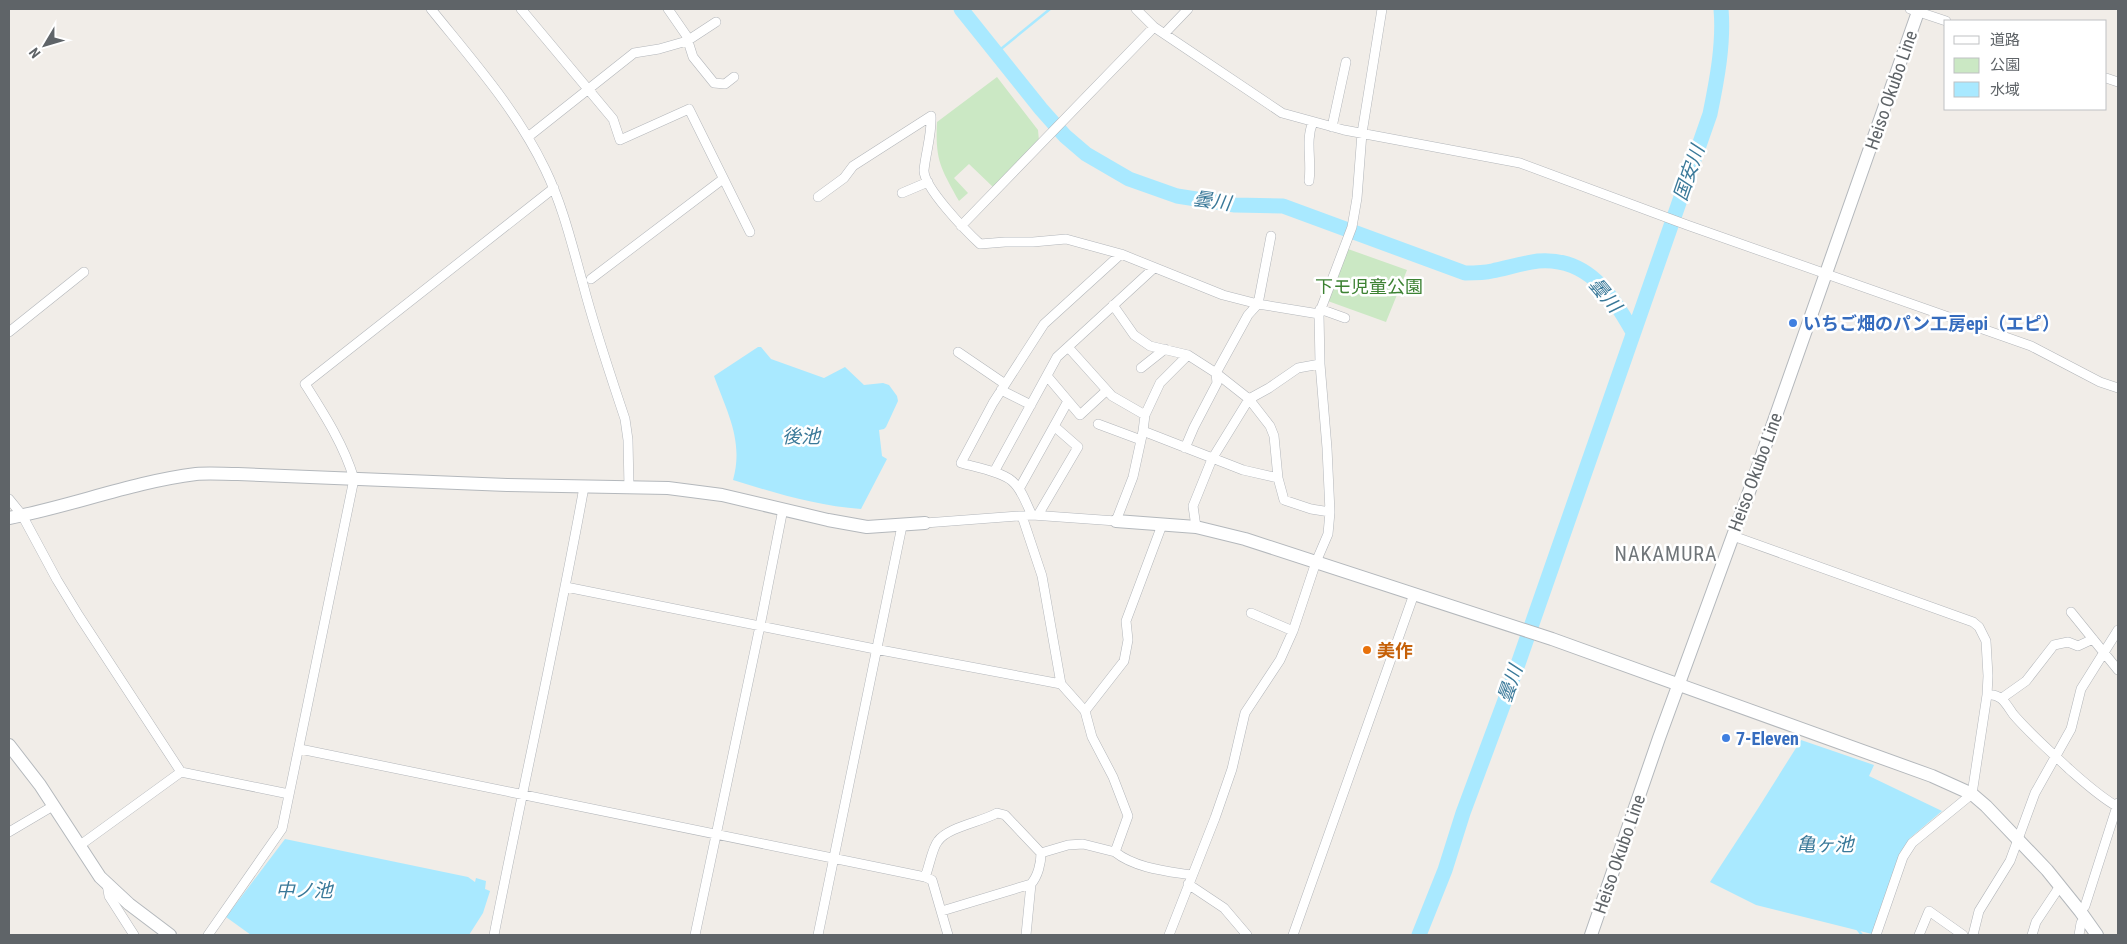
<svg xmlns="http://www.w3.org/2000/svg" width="2127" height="944" font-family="'Roboto Condensed','Noto Sans JP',sans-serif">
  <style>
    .green { fill: #cbe8c4 }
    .water { fill: #a9e9ff }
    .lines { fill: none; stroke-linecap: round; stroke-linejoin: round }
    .stream { stroke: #a9e9ff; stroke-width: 2.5 }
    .river { stroke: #a9e9ff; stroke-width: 15 }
    .street-casing { stroke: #b3b6ba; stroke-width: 10 }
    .secondary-casing { stroke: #b4b8bc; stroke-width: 14 }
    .street { stroke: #fff; stroke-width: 9 }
    .secondary { stroke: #fff; stroke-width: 12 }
    .shop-dot { fill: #3f7fe0; stroke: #fff; stroke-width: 2 }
    .food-dot { fill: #e8710a; stroke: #fff; stroke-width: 2 }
    .labels { text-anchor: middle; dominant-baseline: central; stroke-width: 5; stroke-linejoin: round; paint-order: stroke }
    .street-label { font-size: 18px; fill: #5f6468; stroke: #fff }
    .park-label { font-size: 18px; fill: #3d8233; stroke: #fff }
    .shop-label { font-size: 18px; font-weight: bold; fill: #366cbe; stroke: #fff; text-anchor: start }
    .food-label { font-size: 18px; font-weight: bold; fill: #c56008; stroke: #fff; text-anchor: start }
    .water-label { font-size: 19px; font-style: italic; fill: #3a7999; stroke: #fff }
    .quarter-label { font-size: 20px; letter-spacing: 1px; fill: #70767a; stroke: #fff }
  </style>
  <rect width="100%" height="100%" fill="#f1ede8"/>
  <path class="green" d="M997 77 1038 130 1039 141 993 187 969 164 954 178 968 193 959 201C941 168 935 161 937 122Z
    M1348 249 1407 270 1386 322 1325 300Z"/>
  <path class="water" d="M758 347H761L771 359 824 378 845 367 864 385 883 383 889 385 897 396 898 401 886 427 884 429 879 430 882 456 887 459 861 509C817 506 775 493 733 480 744 441 727 412 714 376Z
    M1801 740 1874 765 1869 776 1942 811 1910 838 1899 857 1872 934 1756 905 1710 882 1757 810Z
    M285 839 468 877 475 882 476 878 486 881 485 889 490 891 483 913 469 935H251L226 917Z"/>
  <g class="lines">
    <path class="stream" d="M996 53 1050 9
      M1858 930 1862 935"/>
    <path class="river" d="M961 9 1041 109 1065 136 1086 154 1129 179 1177 196 1235 205 1283 206 1465 273C1474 273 1484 273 1492 271 1507 268 1523 263 1538 261 1588 257 1611 294 1633 332
      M1419 935 1445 870 1463 813 1511 684 1710 114C1717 80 1724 43 1721 9"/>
    <g class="street-casing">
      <path id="street" d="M431 9C472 60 516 109 545 169 563 206 572 245 583 284 595 330 610 374 625 419L628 440 629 488
        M521 9 613 119 620 140 689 109 750 232
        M668 9 686 35 693 57 714 83 725 84 734 77
        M1136 9 1154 27 1282 113 1344 130 1520 163 1687 225 2031 346 2100 382 2118 388
        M1910 9 1946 21
        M1165 33 1188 9
        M2106 78 2118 82
        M1332 127 1346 62
        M528 137 634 53 659 49 687 41 716 22
        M1309 181C1312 161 1305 140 1313 122
        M902 193 928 182
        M818 197 844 178 853 166 931 116C932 134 926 151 924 170 923 187 967 232 980 244L1005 242H1033L1066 239 1121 254 1223 295 1258 304 1319 314
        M961 226 1154 27
        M591 279 723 179
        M1113 305 1134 335 1150 346 1188 355 1216 373 1249 399 1270 426 1274 436 1278 478 1284 500 1311 509 1330 512
        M1320 309 1345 318
        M9 332 84 272
        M1068 347 1112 396 1145 415
        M958 352 1005 384
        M1141 368 1165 349
        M1047 376 1080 415 1106 391
        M1001 390 1031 405
        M1098 424 1141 440
        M1143 431 1145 415 1160 383 1188 355
        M1185 448 1194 427 1217 383 1216 373 1248 315 1258 304 1271 236
        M994 472 1057 357 1154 268
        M1019 489 1068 401
        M9 499 22 515 57 580 79 616 181 772 289 794
        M1032 515C1026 504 1022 489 1012 481 1002 472 975 467 961 463L993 403 1044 324 1121 254
        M1038 515 1078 447 1054 426
        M1022 516 1042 576 1061 684 1085 711 1092 737 1113 777 1128 816 1115 852C1135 868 1166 871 1191 875
        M925 523 1032 515 1116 521 1133 477 1143 431 1243 470 1278 478
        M1196 527 1193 506 1212 459 1249 399 1269 388 1298 368 1320 364
        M1733 536 1973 622 1979 627 1986 641 1988 676 1987 695 1972 794 1912 843 1903 857 1876 935
        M566 587 875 649 1061 684
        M2071 612 2118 670
        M1251 613 1293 631
        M1987 695C2001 693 2006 704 2013 714 2030 734 2050 751 2069 769 2085 783 2100 797 2118 807
        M2002 698 2026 681 2054 645 2068 642 2078 646 2093 639
        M1085 711 1124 661 1128 640 1126 621 1162 525
        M300 749 925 877 932 880 948 935
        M9 832 53 806
        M79 846 181 772
        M1041 853 1068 845 1083 844 1115 852
        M925 877C929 868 932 848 938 841 948 827 981 822 997 813L1005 815 1041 853C1041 863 1038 876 1031 884L1026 935
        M107 884 109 896 134 935
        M1188 884 1224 908 1247 935
        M942 911 1031 884
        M2080 911 2085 906 2118 803
        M208 935 282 829 354 479C344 445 324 414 305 384L554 188
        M494 935C523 786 557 637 584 487
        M695 935 760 626 783 509
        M818 935 902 526
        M1169 935 1215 818 1232 769 1245 713 1280 660 1293 631 1316 562 1328 534 1330 512 1327 448 1320 364 1319 314 1352 227 1357 198 1362 133 1382 9
        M1293 935 1414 594
        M1919 935 1929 911 1963 935
        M1973 935 1979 911 2010 861 2035 793 2071 729 2081 689 2118 630
        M2032 935 2036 922 2060 886
        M2079 935 2081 923 2085 918"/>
    </g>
    <g class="secondary-casing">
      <path id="secondary" d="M9 518C72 506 132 482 196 474 209 473 224 474 238 474L507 485 668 488 722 495 828 520 867 527 925 523
        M1116 521 1196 527 1245 539 1552 639 1932 776 1972 794 1986 806 2047 870 2080 911 2097 935
        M9 745 40 785 100 877 129 904 170 935
        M1591 935 1659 738 1749 492 1919 9"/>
    </g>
    <use href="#street" class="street"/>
    <use href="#secondary" class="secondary"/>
  </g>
  <g class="shop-dot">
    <circle cx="1793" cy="323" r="5"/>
    <circle cx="1726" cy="738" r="5"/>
  </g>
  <circle class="food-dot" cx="1367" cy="650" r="5"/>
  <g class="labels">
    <g class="street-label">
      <text transform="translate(1891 90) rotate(-71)">Heiso Okubo Line</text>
      <text transform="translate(1755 472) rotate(-70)">Heiso Okubo Line</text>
      <text transform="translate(1619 854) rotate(-71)">Heiso Okubo Line</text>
    </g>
    <g class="park-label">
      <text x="1369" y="286">下モ児童公園</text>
    </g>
    <g class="shop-label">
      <text x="1803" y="323">いちご畑のパン工房epi（エピ）</text>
      <text x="1736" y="738">7-Eleven</text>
    </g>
    <g class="food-label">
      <text x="1377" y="650">美作</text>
    </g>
    <g class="water-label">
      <text transform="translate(1689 173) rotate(-71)">国安川</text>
      <text transform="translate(1212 201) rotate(8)">曇川</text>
      <text transform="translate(1605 295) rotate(50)">曇川</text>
      <text x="801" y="436">後池</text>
      <text transform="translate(1510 684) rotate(-71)">曇川</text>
      <text x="1825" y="844">亀ヶ池</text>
      <text x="304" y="890">中ノ池</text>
    </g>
    <g class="quarter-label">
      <text x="1666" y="554">NAKAMURA</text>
    </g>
  </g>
  <rect width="2127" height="944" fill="none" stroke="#5f6468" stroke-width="20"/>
  <rect x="1944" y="20" width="162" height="90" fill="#ffffff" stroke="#bfc1c3"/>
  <rect x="1954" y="36" width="25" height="8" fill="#ffffff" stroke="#bfc1c3"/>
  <text x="1990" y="45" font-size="15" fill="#5f6468">道路</text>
  <rect x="1954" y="58" width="25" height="15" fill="#cbe8c4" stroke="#bfc1c3"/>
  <text x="1990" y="70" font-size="15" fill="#5f6468">公園</text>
  <rect x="1954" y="82" width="25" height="15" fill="#a9e9ff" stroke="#bfc1c3"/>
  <text x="1990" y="95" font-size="15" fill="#5f6468">水域</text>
  <g transform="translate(45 45) rotate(232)" stroke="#ffffff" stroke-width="4" paint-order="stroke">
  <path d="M0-4L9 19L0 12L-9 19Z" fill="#5f6468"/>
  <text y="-8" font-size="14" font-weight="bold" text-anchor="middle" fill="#5f6468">N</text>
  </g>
</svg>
